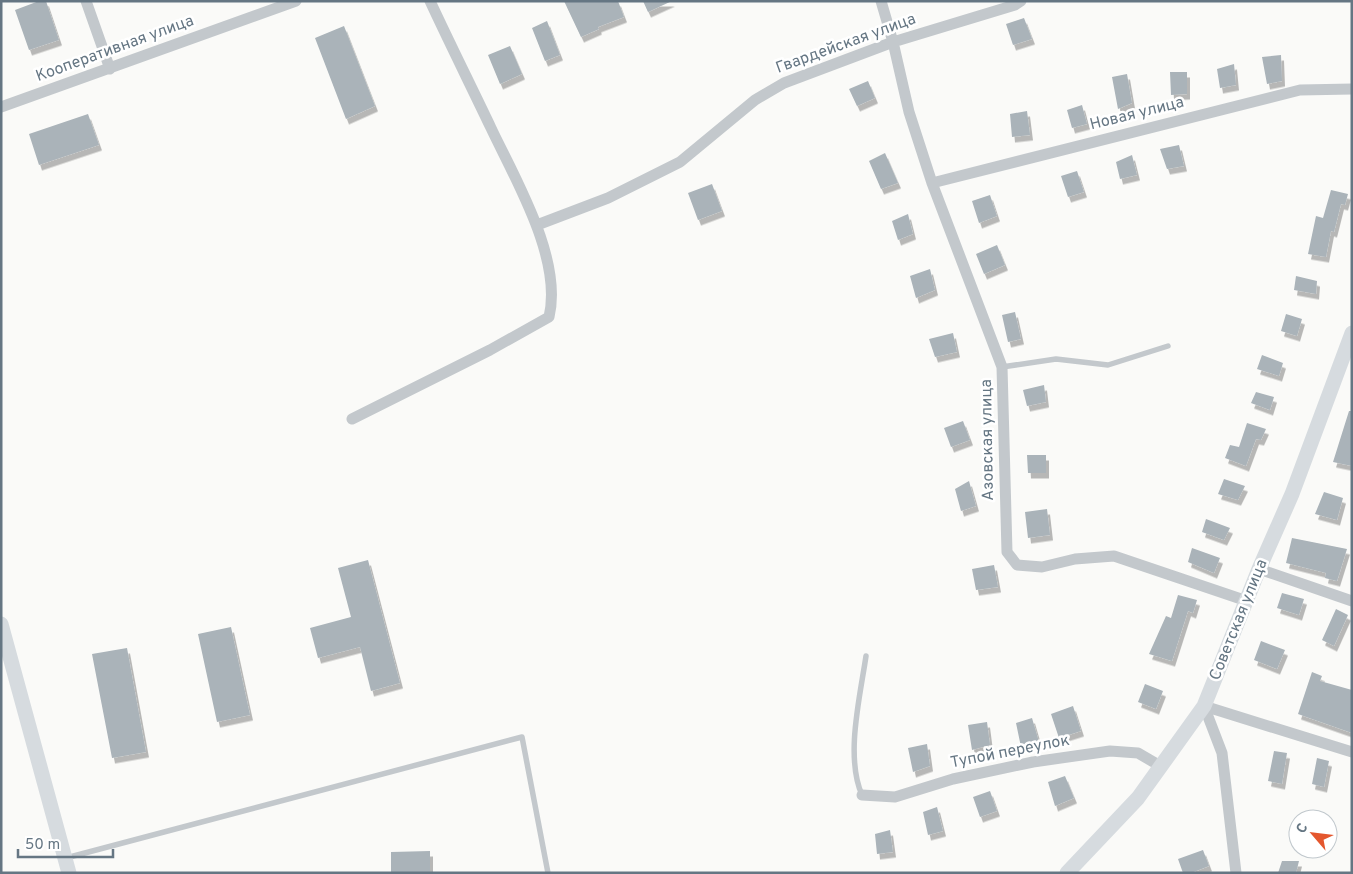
<svg xmlns="http://www.w3.org/2000/svg" width="1353" height="874" font-family="Overpass,sans-serif">
  <style>
    .building { fill: #aab3b9; filter: url(#shadow) }
    .lines { fill: none; stroke-linecap: round; stroke-linejoin: round }
    .lane { stroke: #c3c8cc; stroke-width: 5.5 }
    .street { stroke: #c3c8cc; stroke-width: 11 }
    .secondary { stroke: #d6dbdf; stroke-width: 15 }
    .labels { text-anchor: middle; dominant-baseline: central; stroke-width: 5; stroke-linejoin: round; paint-order: stroke }
    .street-label { font-size: 16px; fill: #657683; stroke: #fff }
  </style>
  <defs>
    <filter id="shadow"><feDropShadow dx="3" dy="5.5" stdDeviation="0" flood-color="#0004"/></filter>
  </defs>
  <rect width="100%" height="100%" fill="#fafaf8"/>
  <path class="building" d="M39 1H46L59 40 29 50 15 10Z
    M564 1H618L624 17 598 27 599 29 581 37Z
    M643 1H672L648 12Z
    M1024 18 1032 39 1013 45 1006 24Z
    M547 21 560 55 545 61 532 28Z
    M344 26 375 106 346 119 315 38Z
    M510 46 522 74 500 84 488 55Z
    M1281 55 1282 81 1267 84 1262 57Z
    M1234 64 1236 85 1220 88 1217 69Z
    M1170 72H1187V94L1171 95Z
    M1127 74 1132 103 1118 109 1112 77Z
    M868 81 875 98 857 106 849 89Z
    M1082 105 1087 124 1072 128 1067 110Z
    M1027 111 1030 135 1012 137 1010 114Z
    M88 114 99 145 39 165 29 134Z
    M1179 145 1184 166 1167 169 1160 149Z
    M885 153 898 183 881 189 869 161Z
    M1132 155 1137 175 1120 179 1116 162Z
    M1077 171 1084 192 1068 197 1061 176Z
    M712 184 722 211 698 220 688 193Z
    M1331 190 1348 194 1345 205 1341 204 1334 232 1331 231 1326 257 1308 254 1316 216 1323 218Z
    M990 195 997 216 979 223 972 201Z
    M908 214 913 234 898 240 892 221Z
    M997 245 1005 265 984 274 976 254Z
    M930 269 935 290 916 298 910 276Z
    M1296 276 1317 281 1316 294 1294 290Z
    M1015 312 1021 339 1008 342 1002 315Z
    M1286 314 1302 319 1297 336 1281 331Z
    M953 333 957 352 935 357 929 339Z
    M1262 355 1283 363 1279 376 1257 369Z
    M1044 385 1046 402 1027 406 1023 390Z
    M1256 392 1274 397 1270 410 1251 403Z
    M1349 411H1352V466L1333 462Z
    M963 421 970 440 951 447 944 428Z
    M1247 423 1266 429 1261 440 1256 439 1246 466 1225 458 1230 445 1239 447Z
    M1027 455H1046V473H1028Z
    M1224 479 1245 486 1238 500 1218 494Z
    M969 481 976 506 961 511 955 489Z
    M1324 492 1343 498 1337 520 1315 514Z
    M1047 509 1050 535 1028 538 1025 512Z
    M1206 519 1230 528 1224 540 1202 532Z
    M1292 538 1347 549 1337 581 1325 578 1326 573 1286 563Z
    M1192 548 1220 558 1214 573 1188 562Z
    M368 560 400 683 371 691 360 647 318 658 310 628 351 617 338 568Z
    M994 565 998 587 976 590 972 569Z
    M1282 593 1304 599 1299 615 1277 608Z
    M1178 595 1197 600 1193 613 1188 611 1172 661 1149 654 1166 616 1171 618Z
    M1336 609 1348 615 1334 646 1322 640Z
    M231 627 250 715 217 722 198 634Z
    M1261 641 1285 650 1277 669 1254 660Z
    M127 648 146 752 112 758 92 654Z
    M1312 672 1322 676 1320 681 1352 690V733L1298 714Z
    M1145 684 1163 691 1156 709 1138 702Z
    M1073 706 1081 731 1059 738 1051 714Z
    M1032 718 1039 742 1021 747 1016 723Z
    M987 722 990 745 972 750 968 725Z
    M927 744 930 766 913 772 908 748Z
    M1274 751 1287 753 1282 784 1268 781Z
    M1317 758 1329 761 1324 787 1312 784Z
    M1065 776 1074 798 1055 806 1048 782Z
    M990 791 997 811 980 817 973 797Z
    M937 807 943 831 928 835 923 812Z
    M890 830 893 852 877 854 875 834Z
    M1203 850 1209 866 1191 873H1183L1178 859Z
    M430 851V873H391V852Z
    M1282 861H1299L1296 873H1278Z"/>
  <g class="lines">
    <path class="lane" d="M1002 367 1056 359 1108 365 1168 346
      M862 795C845 757 860 697 866 656
      M66 858 522 737 548 873"/>
    <path class="street" d="M86 1 110 69
      M881 1 893 42 909 112 932 183 1002 367 1007 552 1017 565 1042 567 1075 559 1114 556 1247 601
      M1 107 296 1
      M932 183 1300 90 1352 89
      M537 225 608 198 680 162 755 100 784 83 893 42 1015 5 1021 1
      M352 419 490 350 549 317C563 259 515 179 491 128 471 86 450 44 430 1
      M1259 569 1352 601
      M1204 706 1222 753 1236 873
      M1204 706 1352 752
      M862 795 895 797 953 779 1033 762 1110 751 1138 753 1162 767"/>
    <path class="secondary" d="M1 624 69 873
      M1067 873 1138 798 1204 706 1259 569 1292 494 1352 333"/>
  </g>
  <g class="labels">
    <g class="street-label">
      <text transform="translate(846 44) rotate(-20)">Гвардейская улица</text>
      <text transform="translate(115 49) rotate(-20)">Кооперативная улица</text>
      <text transform="translate(1137 114) rotate(-14)">Новая улица</text>
      <text transform="translate(988 440) rotate(-91)">Азовская улица</text>
      <text transform="translate(1239 620) rotate(-68)">Советская улица</text>
      <text transform="translate(1010 752) rotate(-11)">Тупой переулок</text>
    </g>
  </g>
  <rect width="1353" height="874" fill="none" stroke="#657683" stroke-width="5"/>
  <g transform="translate(1313 834) rotate(298)"><circle r="24" fill="#ffffff" stroke="#c1c8cd"/>
  <path d="M0-4L9 19L0 12L-9 19Z" fill="#e4572e"/>
  <text y="-8" font-size="14" font-weight="bold" text-anchor="middle" fill="#657683">С</text>
  </g>
  <path d="M18 849v8h95v-8" fill="none" stroke="#657683" stroke-width="2.5"/>
  <text x="25" y="849" font-size="15" fill="#657683" stroke="#ffffff" stroke-width="4" paint-order="stroke">50 m</text>
</svg>
